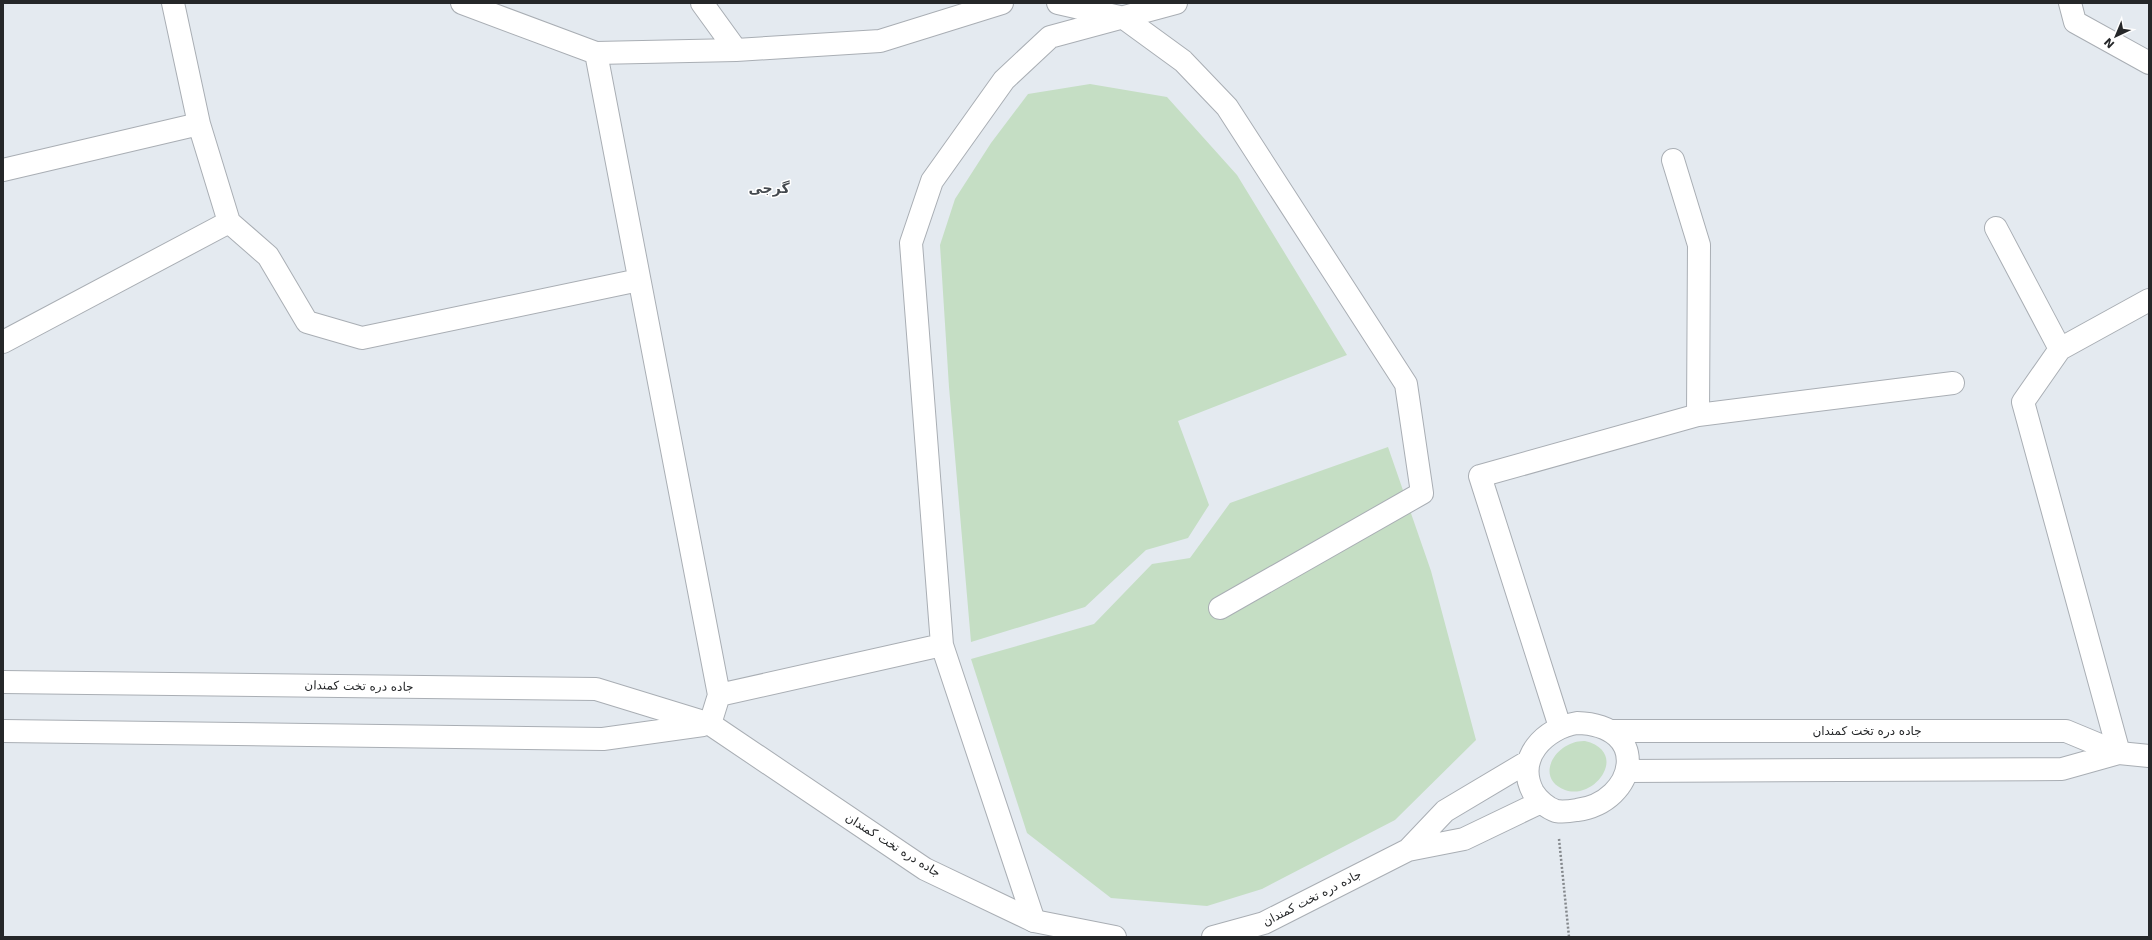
<svg xmlns="http://www.w3.org/2000/svg" width="2152" height="940" font-family="'DejaVu Sans','Noto Sans Arabic',sans-serif">
  <style>
    .green { fill: #c5dec4 }
    .lines { fill: none; stroke-linecap: round; stroke-linejoin: round }
    .minor-casing { stroke: #a9aeb4; stroke-width: 24 }
    .tertiary-casing { stroke: #a9aeb4; stroke-width: 24 }
    .path { stroke: #84888c; stroke-width: 2.5; stroke-dasharray: 2 2; stroke-linecap: butt }
    .minor { stroke: #fff; stroke-width: 22 }
    .tertiary { stroke: #fff; stroke-width: 22 }
    .labels { text-anchor: middle; dominant-baseline: central; stroke-width: 3; stroke-linejoin: round; paint-order: stroke }
    .street-label { font-size: 12px; fill: #252729; stroke: #fff }
    .quarter-label { font-size: 14px; font-weight: bold; fill: #44494e; stroke: #fff }
  </style>
  <rect width="100%" height="100%" fill="#e4eaf0"/>
  <path class="green" d="M1090 84 1167 97 1237 175 1347 355 1178 421 1209 505 1188 538 1146 550 1085 607 971 642 949 387 940 245 955 199 991 143 1028 94Z
    M1388 447 1431 571 1476 740 1395 820 1262 889 1207 906 1111 898 1027 833 971 659 1094 624 1152 564 1190 558 1230 503Z
    M1585 741C1630 752 1595 801 1565 790 1533 778 1556 740 1585 741Z"/>
  <g class="lines">
    <g class="minor-casing">
      <path id="minor" d="M173 3 199 124 229 222 268 256 307 322 362 338 639 280
        M462 3 596 53 736 50 880 41 1002 3
        M702 3 736 50
        M1058 3 1124 18 1183 61 1227 107 1406 384 1422 493 1220 608
        M2070 3 2075 22 2149 63
        M596 53 719 695 710 724
        M1673 160 1699 245 1698 415
        M3 170 199 124
        M1996 228 2060 349
        M3 342 229 222
        M719 695 942 645
        M1560 727 1480 476 1698 415 1953 383
        M2119 753 2023 402 2060 349 2149 300
        M1034 921 942 645 911 243 932 181 1004 80 1050 37 1176 3"/>
    </g>
    <g class="tertiary-casing">
      <path id="tertiary" d="M3 682 596 689 710 724 925 869 1034 921 1115 937
        M1577 723C1652 725 1637 802 1577 810 1571 811 1563 812 1556 811 1547 808 1538 800 1533 792 1515 758 1545 728 1577 723Z
        M3 731 603 739 703 725
        M1610 731H2066L2119 753 2149 756
        M1627 771 2062 769 2119 753
        M1408 850 1445 811 1529 761
        M1213 937 1264 923 1408 850 1464 839 1541 802"/>
    </g>
    <path class="path" d="M1559 839 1569 937"/>
    <use href="#minor" class="minor"/>
    <use href="#tertiary" class="tertiary"/>
  </g>
  <g class="labels">
    <g class="street-label">
      <text transform="translate(359 686) rotate(1)">جاده دره تخت کمندان</text>
      <text x="1867" y="731">جاده دره تخت کمندان</text>
      <text transform="translate(893 845) rotate(32)">جاده دره تخت کمندان</text>
      <text transform="translate(1312 898) rotate(-27)">جاده دره تخت کمندان</text>
    </g>
    <g class="quarter-label">
      <text x="769" y="188">گرجی</text>
    </g>
  </g>
  <rect width="2152" height="940" fill="none" stroke="#252729" stroke-width="8"/>
  <g transform="translate(2116 36) rotate(224)" stroke="#ffffff" stroke-width="3" paint-order="stroke">
  <path d="M0-3L7 15L0 10L-7 15Z" fill="#252729"/>
  <text y="-6" font-size="11" font-weight="bold" text-anchor="middle" fill="#252729">N</text>
  </g>
</svg>
